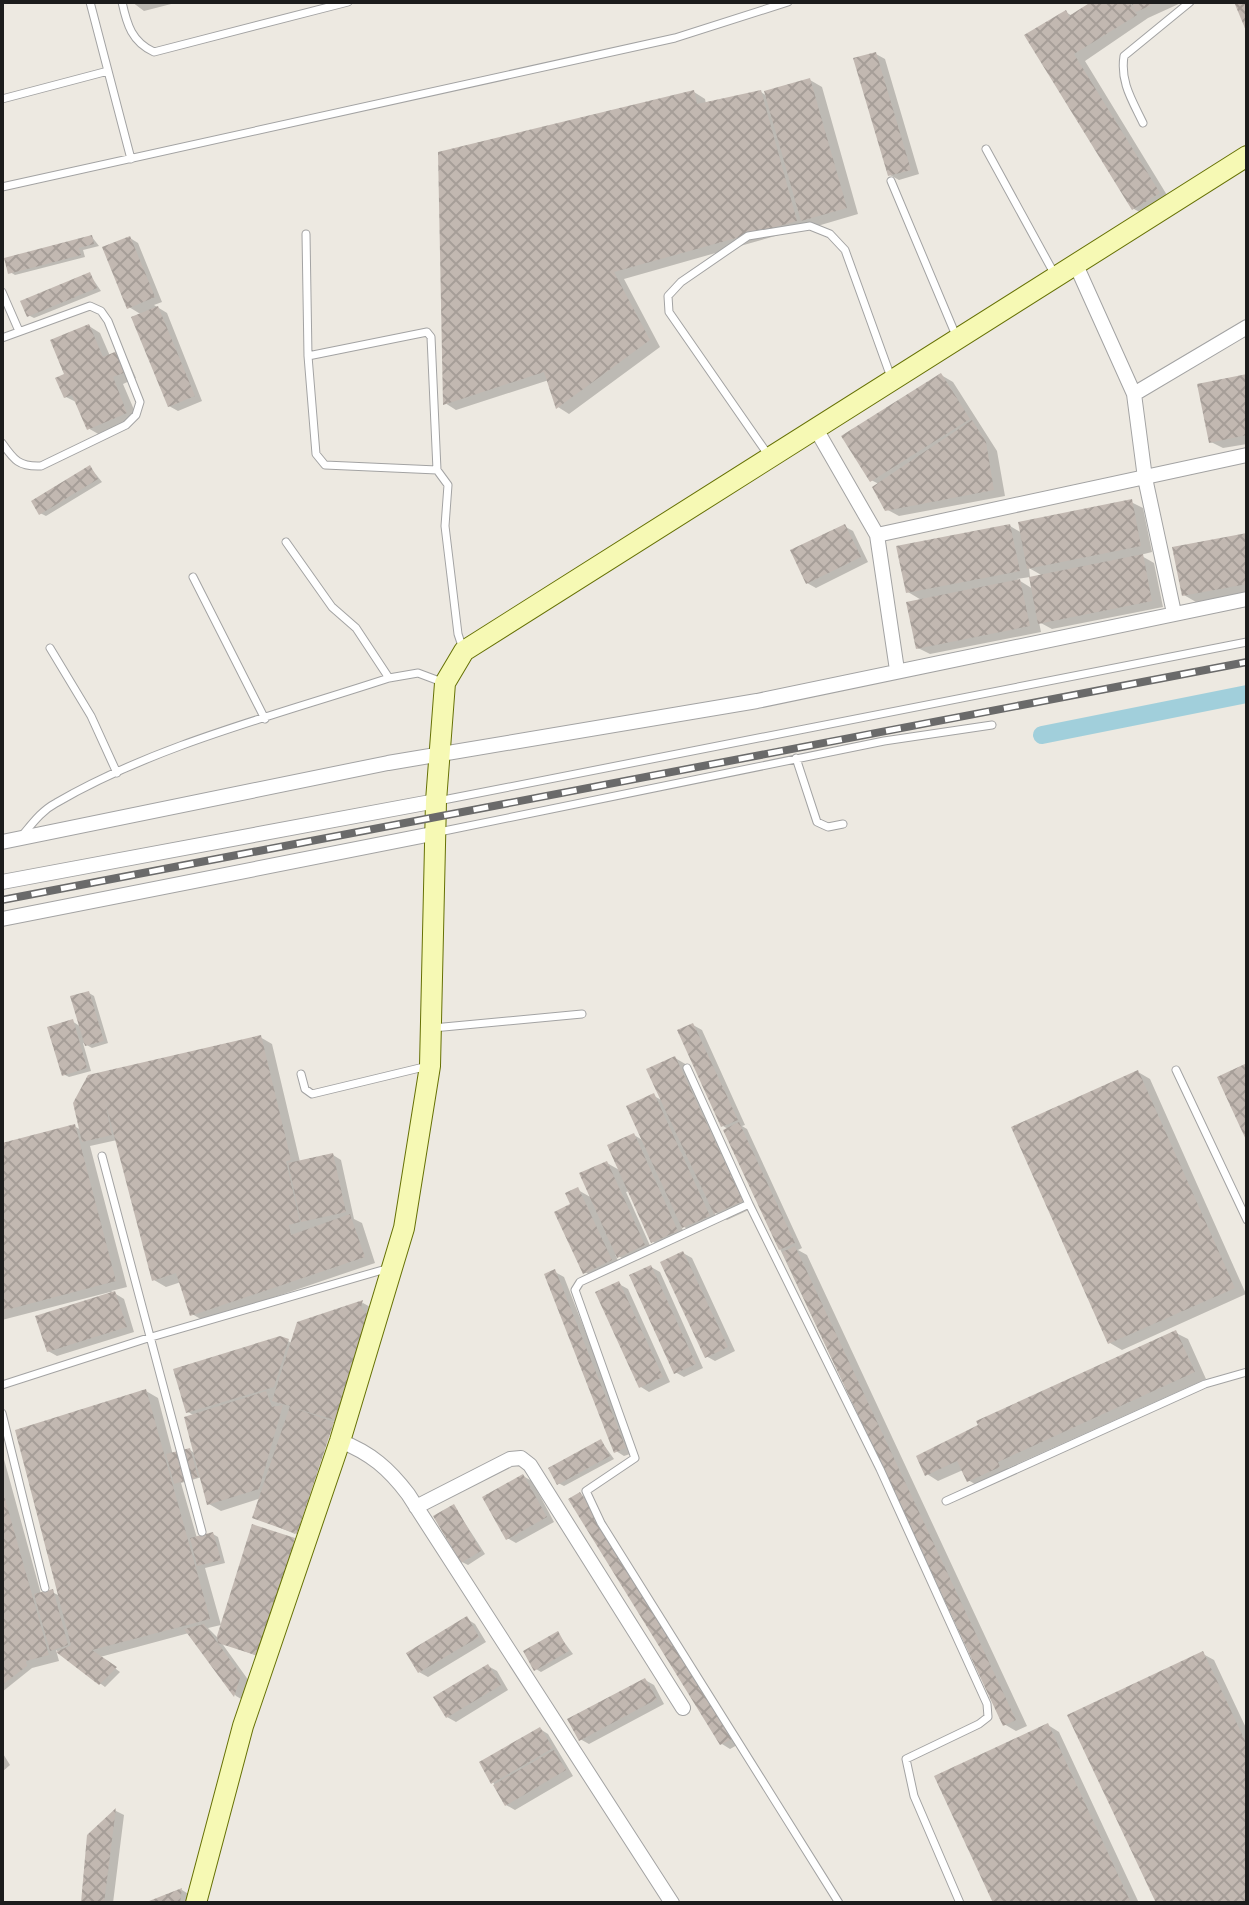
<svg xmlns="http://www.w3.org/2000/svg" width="1249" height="1905" font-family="'Asap Condensed',sans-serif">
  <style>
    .shadow { fill: #0003; fill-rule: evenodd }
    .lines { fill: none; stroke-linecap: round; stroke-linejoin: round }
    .canal { stroke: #a1cfdb; stroke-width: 18 }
    .building { fill: url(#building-cross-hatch) }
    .lane-casing { stroke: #a3a3a3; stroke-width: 9 }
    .street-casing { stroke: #a3a3a3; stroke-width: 16 }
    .secondary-casing { stroke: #667105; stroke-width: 22 }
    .lane { stroke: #fff; stroke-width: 7 }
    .street { stroke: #fff; stroke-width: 14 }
    .secondary { stroke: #f6f9b4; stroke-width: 20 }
    .rail-casing { stroke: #6a6a6a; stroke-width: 8 }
    .rail { stroke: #fff; stroke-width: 5; stroke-dasharray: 15; stroke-linecap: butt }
  </style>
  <defs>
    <pattern id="building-cross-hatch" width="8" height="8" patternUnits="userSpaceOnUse" patternTransform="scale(2)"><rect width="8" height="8" fill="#c2b8b1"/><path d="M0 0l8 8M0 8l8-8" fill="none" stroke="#a69e98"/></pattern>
  </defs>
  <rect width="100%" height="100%" fill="#ede9e1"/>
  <path class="shadow" d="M132 2H179L144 11Z
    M1095 2H1183L1148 18 1085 61 1170 200 1145 215 1134 209 1027 36 1066 12 1072 16Z
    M876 54 885 59 919 174 899 180 890 175Z
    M810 80 822 87 858 214 814 227 806 222 807 227 624 279 660 347 569 414 558 407 549 380 456 410 445 403 694 92 705 99 706 104 761 92 767 96Z
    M92 237 99 246 83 250 85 257 15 275 10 272Z
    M130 238 138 243 162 302 154 305 167 313 202 401 178 411 169 406 142 315 129 307Z
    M90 275 101 291 34 318 28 315Z
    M89 326 100 333 110 356 117 353 128 360 136 378 123 384 138 419 100 435 88 428 78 403 66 397 67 375Z
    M941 375 953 382 997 451 1005 496 899 516 886 509 879 484 871 480Z
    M1247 376V444L1223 448 1211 442Z
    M90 467 102 482 46 516 40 513Z
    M1131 502 1143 508 1152 552 1140 555 1154 563 1163 607 1052 629 1039 622 1041 632 930 654 918 648 923 601 908 592 1010 526 1022 533ZM1029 568 1043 576 1033 589 1017 579 1030 577Z
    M844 526 853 531 868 562 816 588 807 583Z
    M1247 535V592L1196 602 1184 595Z
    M89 993 94 996 108 1043 92 1048 83 1043 91 1071 69 1077 63 1074 72 1021 81 1027Z
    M693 1025 702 1030 745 1125 742 1126 747 1129 802 1248 798 1250 807 1255 1027 1726 1016 1731 1004 1724 780 1249 728 1129 723 1126Z
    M260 1037 272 1044 300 1162 333 1155 341 1160 354 1219 362 1223 375 1263 204 1321 192 1314 181 1282 166 1287 154 1280 117 1140 90 1146 127 1287 111 1291 124 1299 134 1332 57 1356 48 1351 111 1295 110 1292 2 1320V1145L74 1126 81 1130 75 1104Z
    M675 1058 687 1065 753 1208 727 1220 714 1212 718 1220 692 1232 681 1225 685 1236 661 1246 653 1242 630 1191 626 1192 652 1250 627 1261 615 1254 620 1265 593 1277 585 1272 573 1205 578 1190 592 1198 607 1163 621 1171 634 1135 644 1141 654 1096 663 1101Z
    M1138 1072 1150 1079 1246 1294 1122 1350 1110 1343Z
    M683 1253 692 1258 735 1351 715 1361 706 1356Z
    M651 1267 660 1272 703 1368 684 1377 675 1372Z
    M555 1272 564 1277 633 1453 624 1456 616 1451Z
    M619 1284 628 1289 670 1382 649 1392 641 1387Z
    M363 1303 374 1309 347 1425 331 1421 295 1534 254 1517 261 1498 221 1511 209 1504 202 1477 181 1483 197 1538 213 1534 218 1537 225 1563 205 1568 221 1625 208 1628 219 1639 292 1543 296 1544 270 1661 221 1642 249 1681 243 1700 236 1696 189 1633 100 1657 120 1672 105 1687 56 1650 59 1661 32 1668 2 1692V1452L41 1594 52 1592 60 1596 146 1391 158 1398 173 1455 190 1450 196 1454 195 1416 188 1412 288 1341 293 1344 299 1324Z
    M1176 1333 1188 1339 1206 1379 1008 1468 1010 1473 980 1487 968 1480 963 1470 938 1481 927 1474Z
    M601 1441 614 1459 564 1486 558 1483Z
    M523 1476 532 1481 554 1522 516 1543 507 1538Z
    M580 1494 588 1499 739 1744 730 1749 722 1744Z
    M454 1506 485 1554 468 1565 462 1562Z
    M467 1619 475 1624 486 1642 428 1677 419 1672Z
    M558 1634 573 1654 541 1672 536 1669Z
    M1203 1654 1214 1660 1247 1730V1903H1158Z
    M488 1666 497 1671 508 1690 456 1722 447 1717Z
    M645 1680 654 1685 664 1704 589 1744 580 1739Z
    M1048 1725 1059 1732 1139 1903H995Z
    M540 1729 548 1734 573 1776 515 1810 506 1805 493 1782Z
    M2 1752 10 1765 2 1772Z
    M116 1811 124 1815 113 1903H83L89 1836Z
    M182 1890 190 1895 189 1903H149Z"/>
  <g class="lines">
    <path class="canal" d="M1042 735 1247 694"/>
  </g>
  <path class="building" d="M1091 2H1129L1137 15 1074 54 1160 193 1132 210 1024 35 1066 10 1069 16Z
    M1131 2H1158L1136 12Z
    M1234 2H1247V33Z
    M876 52 911 170 888 176 853 58Z
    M810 78 847 208 801 221 764 91Z
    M694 90 697 104 761 90 797 221 614 272 650 340 556 409 544 372 443 405 438 152Z
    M92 235 94 244 79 248 81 255 8 274 4 258Z
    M130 236 155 297 127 309 102 247Z
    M90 272 97 288 27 317 20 301Z
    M158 306 195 396 168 407 131 317Z
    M89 324 103 357 117 351 126 372 113 377 127 413 87 430 72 395 64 398 55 378 64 374 50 340Z
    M941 373 970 419 870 482 841 436Z
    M1247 374V435L1209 443 1197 384Z
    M972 420 986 442 994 490 885 511 872 487Z
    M90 465 98 479 39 515 31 501Z
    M1132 499 1141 546 1027 569 1018 522Z
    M845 524 861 557 806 584 790 550Z
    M1010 524 1020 571 906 593 896 546Z
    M1247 533V584L1182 596 1172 547Z
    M1143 554 1152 601 1038 624 1029 577Z
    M1020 579 1030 626 916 649 906 602Z
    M89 991 104 1041 85 1046 70 996Z
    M73 1019 87 1068 62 1076 47 1027Z
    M693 1023 738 1120 721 1127 677 1030Z
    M261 1035 291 1160 286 1161 300 1222 289 1225 291 1235 350 1214 365 1257 190 1316 176 1273 152 1281 105 1101 112 1135 82 1142 73 1103 88 1075Z
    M675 1056 743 1201 714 1214 646 1069Z
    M1247 1063V1142L1217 1077Z
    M1138 1070 1235 1288 1108 1344 1011 1127Z
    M654 1093 710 1216 682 1228 626 1106Z
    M739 1122 795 1243 779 1250 723 1130Z
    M75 1124 116 1281 2 1311V1143Z
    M634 1133 678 1231 651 1243 607 1145Z
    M333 1153 346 1212 301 1222 288 1163Z
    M607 1161 645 1245 617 1258 579 1173Z
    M578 1187 612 1260 583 1274 554 1212 570 1204 565 1193Z
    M795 1246 1016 1720 1003 1726 782 1252Z
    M683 1251 728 1347 705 1358 660 1262Z
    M651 1265 696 1364 674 1374 629 1275Z
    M555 1269 626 1448 614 1453 544 1274Z
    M619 1281 663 1377 639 1388 595 1292Z
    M115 1291 127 1327 47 1352 35 1316Z
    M363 1300 361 1307 367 1314 335 1420 294 1408 334 1422 297 1534 252 1518 290 1406 272 1401 297 1322Z
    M1176 1330 1195 1372 998 1462 1000 1467 967 1482 957 1461 925 1476 916 1456 978 1425 976 1421Z
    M280 1336 289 1339 274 1387 186 1413 173 1369Z
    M146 1389 210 1619 92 1650 117 1667 99 1685 56 1652 71 1645 15 1430Z
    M266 1391 272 1407 283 1405 259 1489 207 1505 184 1417Z
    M601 1439 610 1456 557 1485 548 1468Z
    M190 1448 198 1477 174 1484 166 1454Z
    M523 1474 547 1517 506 1540 482 1497Z
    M2 1488 49 1655 26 1661 27 1666 2 1685Z
    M580 1492 732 1739 720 1745 568 1499Z
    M454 1504 481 1551 461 1563 433 1516Z
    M252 1524 295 1538 258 1656 218 1643 217 1636Z
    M213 1532 221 1560 197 1566 190 1538Z
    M53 1589 68 1645 50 1651 34 1594Z
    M467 1616 479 1637 418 1673 406 1653Z
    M204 1624 241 1675 234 1697 184 1629Z
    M558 1631 569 1651 534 1671 523 1651Z
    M1203 1651 1247 1745V1903H1156L1067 1715Z
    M488 1664 501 1685 446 1718 433 1697Z
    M645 1678 657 1699 579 1741 567 1719Z
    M1048 1723 1131 1903H993L934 1776Z
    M540 1727 553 1748 491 1784 479 1762Z
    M554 1750 566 1770 505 1806 493 1785Z
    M116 1808 104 1903H81L87 1835Z
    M182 1888 180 1903H144Z"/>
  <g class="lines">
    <g class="lane-casing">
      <path id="lane" d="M90 2 131 159
        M122 2C127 25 132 42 154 52L348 2
        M2 99 108 71
        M1143 123C1132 100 1120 82 1124 56L1190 2
        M986 149 1055 275
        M891 181 957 338
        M2 187 675 38 788 2
        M306 234 308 356 316 454 325 465 437 470 448 485 445 526 458 634 463 649
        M2 292 19 331
        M2 338 90 306 101 311 108 321 140 402 136 415 126 425 41 466C19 467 14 460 2 443
        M308 356 427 332 431 337 437 470
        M769 456 669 312 668 296 681 282 748 236 810 226 830 234 845 250 892 380
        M286 542 332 607 356 628 389 678
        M193 577 265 719
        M50 648 91 716 117 773
        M796 758 817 822 828 827 843 824
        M438 801 1247 642
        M439 832 884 741 992 725
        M21 837C32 824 41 811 56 803 155 745 280 714 389 678L418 673 442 682
        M433 1028 582 1014
        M687 1068 749 1204 580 1282 575 1290 635 1458 586 1491 601 1523 839 1903
        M1176 1070 1247 1220
        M301 1074 305 1089 312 1094 428 1066
        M102 1156 202 1532
        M749 1204 880 1469 987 1704 988 1717 979 1724 906 1759 914 1796 960 1903
        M2 1385 148 1338 386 1269
        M2 1413 45 1588
        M946 1501 1205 1384 1247 1372"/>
    </g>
    <g class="street-casing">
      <path id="street" d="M1076 265 1134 394 1145 478 1174 613
        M1134 394 1247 327
        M816 429 877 535 897 670
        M877 535 1247 455
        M2 842 388 763 757 701 1247 599
        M2 882 436 801
        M2 919 437 833
        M340 1441C371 1453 389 1469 408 1494L672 1903
        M416 1507 510 1459 521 1458 530 1465 683 1708"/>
    </g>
    <g class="secondary-casing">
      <path id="secondary" d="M196 1903 243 1726 340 1441 404 1228 430 1066 436 801 445 683 464 651 1247 156"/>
    </g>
    <use href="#lane" class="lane"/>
    <use href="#street" class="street"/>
    <use href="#secondary" class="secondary"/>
    <g class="rail-casing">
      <path id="rail" d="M2 900 1247 662"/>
    </g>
    <use href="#rail" class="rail"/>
  </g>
  <rect width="1249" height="1905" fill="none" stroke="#1c1c1c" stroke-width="8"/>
</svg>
